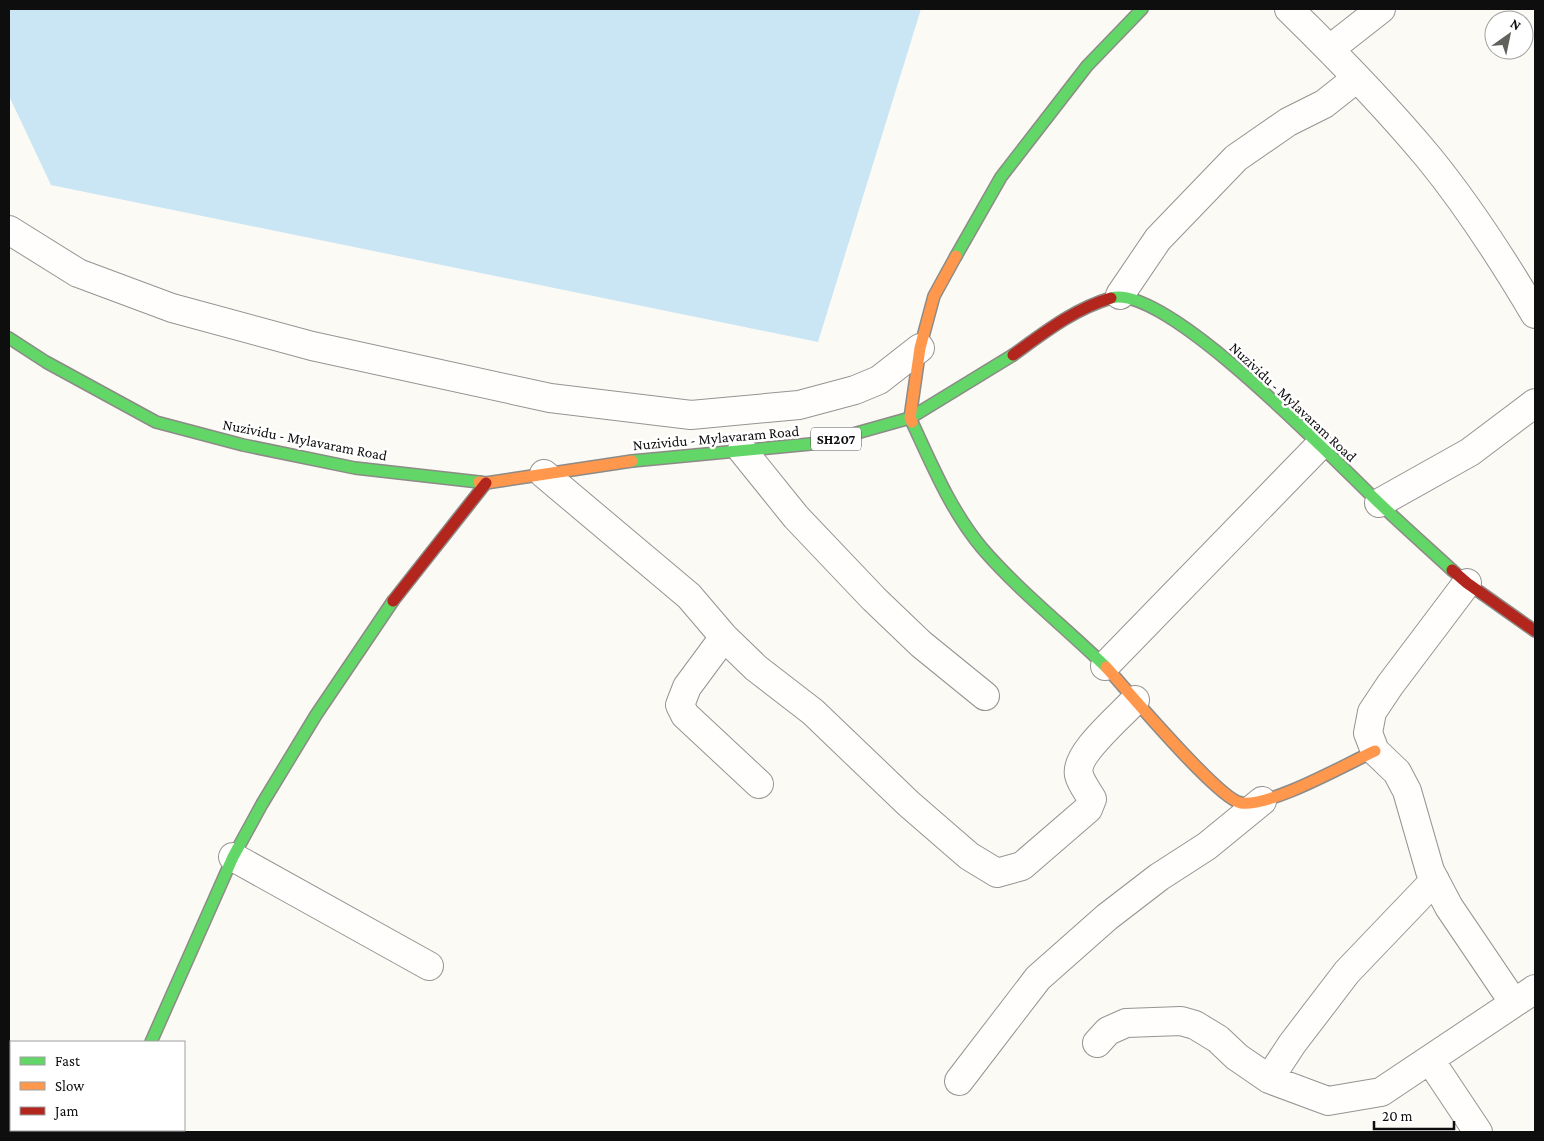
<svg xmlns="http://www.w3.org/2000/svg" width="1544" height="1141" font-family="'Crimson Pro',serif">
  <style>
    .water { fill: #cae6f5 }
    .lines { fill: none; stroke-linecap: round; stroke-linejoin: round }
    .street-casing { stroke: #959492; stroke-width: 30 }
    .fast-casing { stroke: #8c8b88; stroke-width: 14 }
    .slow-casing { stroke: #8c8b88; stroke-width: 14 }
    .jam-casing { stroke: #8c8b88; stroke-width: 14 }
    .street { stroke: #fffefd; stroke-width: 28 }
    .fast { stroke: #63d668; stroke-width: 11 }
    .slow { stroke: #ff974d; stroke-width: 11 }
    .jam { stroke: #b3261e; stroke-width: 11 }
    .labels { text-anchor: middle; dominant-baseline: central; stroke-width: 5; stroke-linejoin: round; paint-order: stroke }
    .shield { fill: #fff; stroke: #565656; stroke-width: 1 }
    .shield-label { font-size: 14px; font-weight: bold; fill: #0e0e0e }
    .street-label { font-size: 15px; fill: #0e0e0e; stroke: #fff }
  </style>
  <rect width="100%" height="100%" fill="#fcfaf4"/>
  <path class="water" d="M9 9H921L818 342 51 185 9 96Z"/>
  <g class="lines">
    <g class="street-casing">
      <path id="street" d="M1289 9C1337 56 1385 105 1429 158 1469 207 1503 260 1535 314
        M1330 49 1381 9
        M9 230 78 273 172 308 312 346 550 398 691 415 799 405 855 390 879 380 920 348
        M1120 295 1158 239 1236 158 1288 122 1324 104 1357 78
        M742 450 796 517 874 599 921 644 985 696
        M544 474 689 596 724 637 756 668 813 712 909 804 969 856 997 873 1022 866 1088 809 1092 799C1088 792 1081 783 1079 775 1074 754 1121 716 1135 700
        M1379 503 1470 452 1535 403
        M1467 583 1390 685 1372 712 1368 733 1375 751 1397 772 1407 791 1430 871 1449 907 1514 1003
        M724 637 687 687 680 705 685 715 759 784
        M1105 666 1319 446
        M233 857 429 966
        M1435 880 1347 972 1292 1044 1269 1079 1328 1101 1381 1092 1535 989
        M1097 1043 1108 1031 1126 1023 1181 1021 1195 1025 1218 1039 1237 1057 1269 1079
        M1430 1060 1478 1132
        M959 1081 1038 978 1107 917 1159 877 1207 846 1262 801"/>
    </g>
    <g class="fast-casing">
      <path id="fast" d="M956 256 1001 177 1087 66 1142 9
        M1111 298C1165 282 1335 461 1377 501 1401 524 1427 547 1452 570
        M9 338 46 362 156 422 243 445 355 468 479 482
        M912 422C932 465 951 511 982 548 1019 591 1065 627 1106 667
        M632 461 821 443 910 418 1013 355
        M151 1042 233 857 262 804 316 715 393 601
        M113 1132 114 1130"/>
    </g>
    <g class="slow-casing">
      <path id="slow" d="M912 422 910 418 920 348 934 296 956 256
        M479 482 486 483 632 461
        M1106 667C1127 690 1218 799 1241 803 1271 807 1346 764 1375 751"/>
    </g>
    <g class="jam-casing">
      <path id="jam" d="M1013 355C1045 332 1074 309 1111 298
        M1452 570 1467 583 1535 631
        M393 601 486 483"/>
    </g>
    <use href="#street" class="street"/>
    <use href="#fast" class="fast"/>
    <use href="#slow" class="slow"/>
    <use href="#jam" class="jam"/>
  </g>
  <g class="labels">
    <rect class="shield" x="811" y="427.5" width="50" height="23" rx="4"/>
    <g class="shield-label">
      <text x="836" y="439">SH207</text>
    </g>
    <g class="street-label">
      <text transform="translate(1293 402) rotate(43)">Nuzividu - Mylavaram Road</text>
      <text transform="translate(716 438) rotate(-5)">Nuzividu - Mylavaram Road</text>
      <text transform="translate(305 440) rotate(11)">Nuzividu - Mylavaram Road</text>
    </g>
  </g>
  <rect width="1544" height="1141" fill="none" stroke="#0e0e0e" stroke-width="20"/>
  <rect x="10" y="1041" width="175" height="90" fill="#ffffff" stroke="#9f9f9f"/>
  <rect x="20" y="1057" width="25" height="8" fill="#63d668" stroke="#9f9f9f"/>
  <text x="55" y="1066" font-size="15" fill="#0e0e0e">Fast</text>
  <rect x="20" y="1082" width="25" height="8" fill="#ff974d" stroke="#9f9f9f"/>
  <text x="55" y="1091" font-size="15" fill="#0e0e0e">Slow</text>
  <rect x="20" y="1107" width="25" height="8" fill="#b3261e" stroke="#9f9f9f"/>
  <text x="55" y="1116" font-size="15" fill="#0e0e0e">Jam</text>
  <g transform="translate(1509 35) rotate(33)"><circle r="24" fill="#ffffff" stroke="#9f9f9f"/>
  <path d="M0-4L9 19L0 12L-9 19Z" fill="#61615e"/>
  <text y="-8" font-size="14" font-weight="bold" text-anchor="middle" fill="#0e0e0e">N</text>
  </g>
  <path d="M1374 1121v8h80v-8" fill="none" stroke="#0e0e0e" stroke-width="2.5"/>
  <text x="1382" y="1121" font-size="15" fill="#0e0e0e" stroke="#ffffff" stroke-width="4" paint-order="stroke">20 m</text>
</svg>
